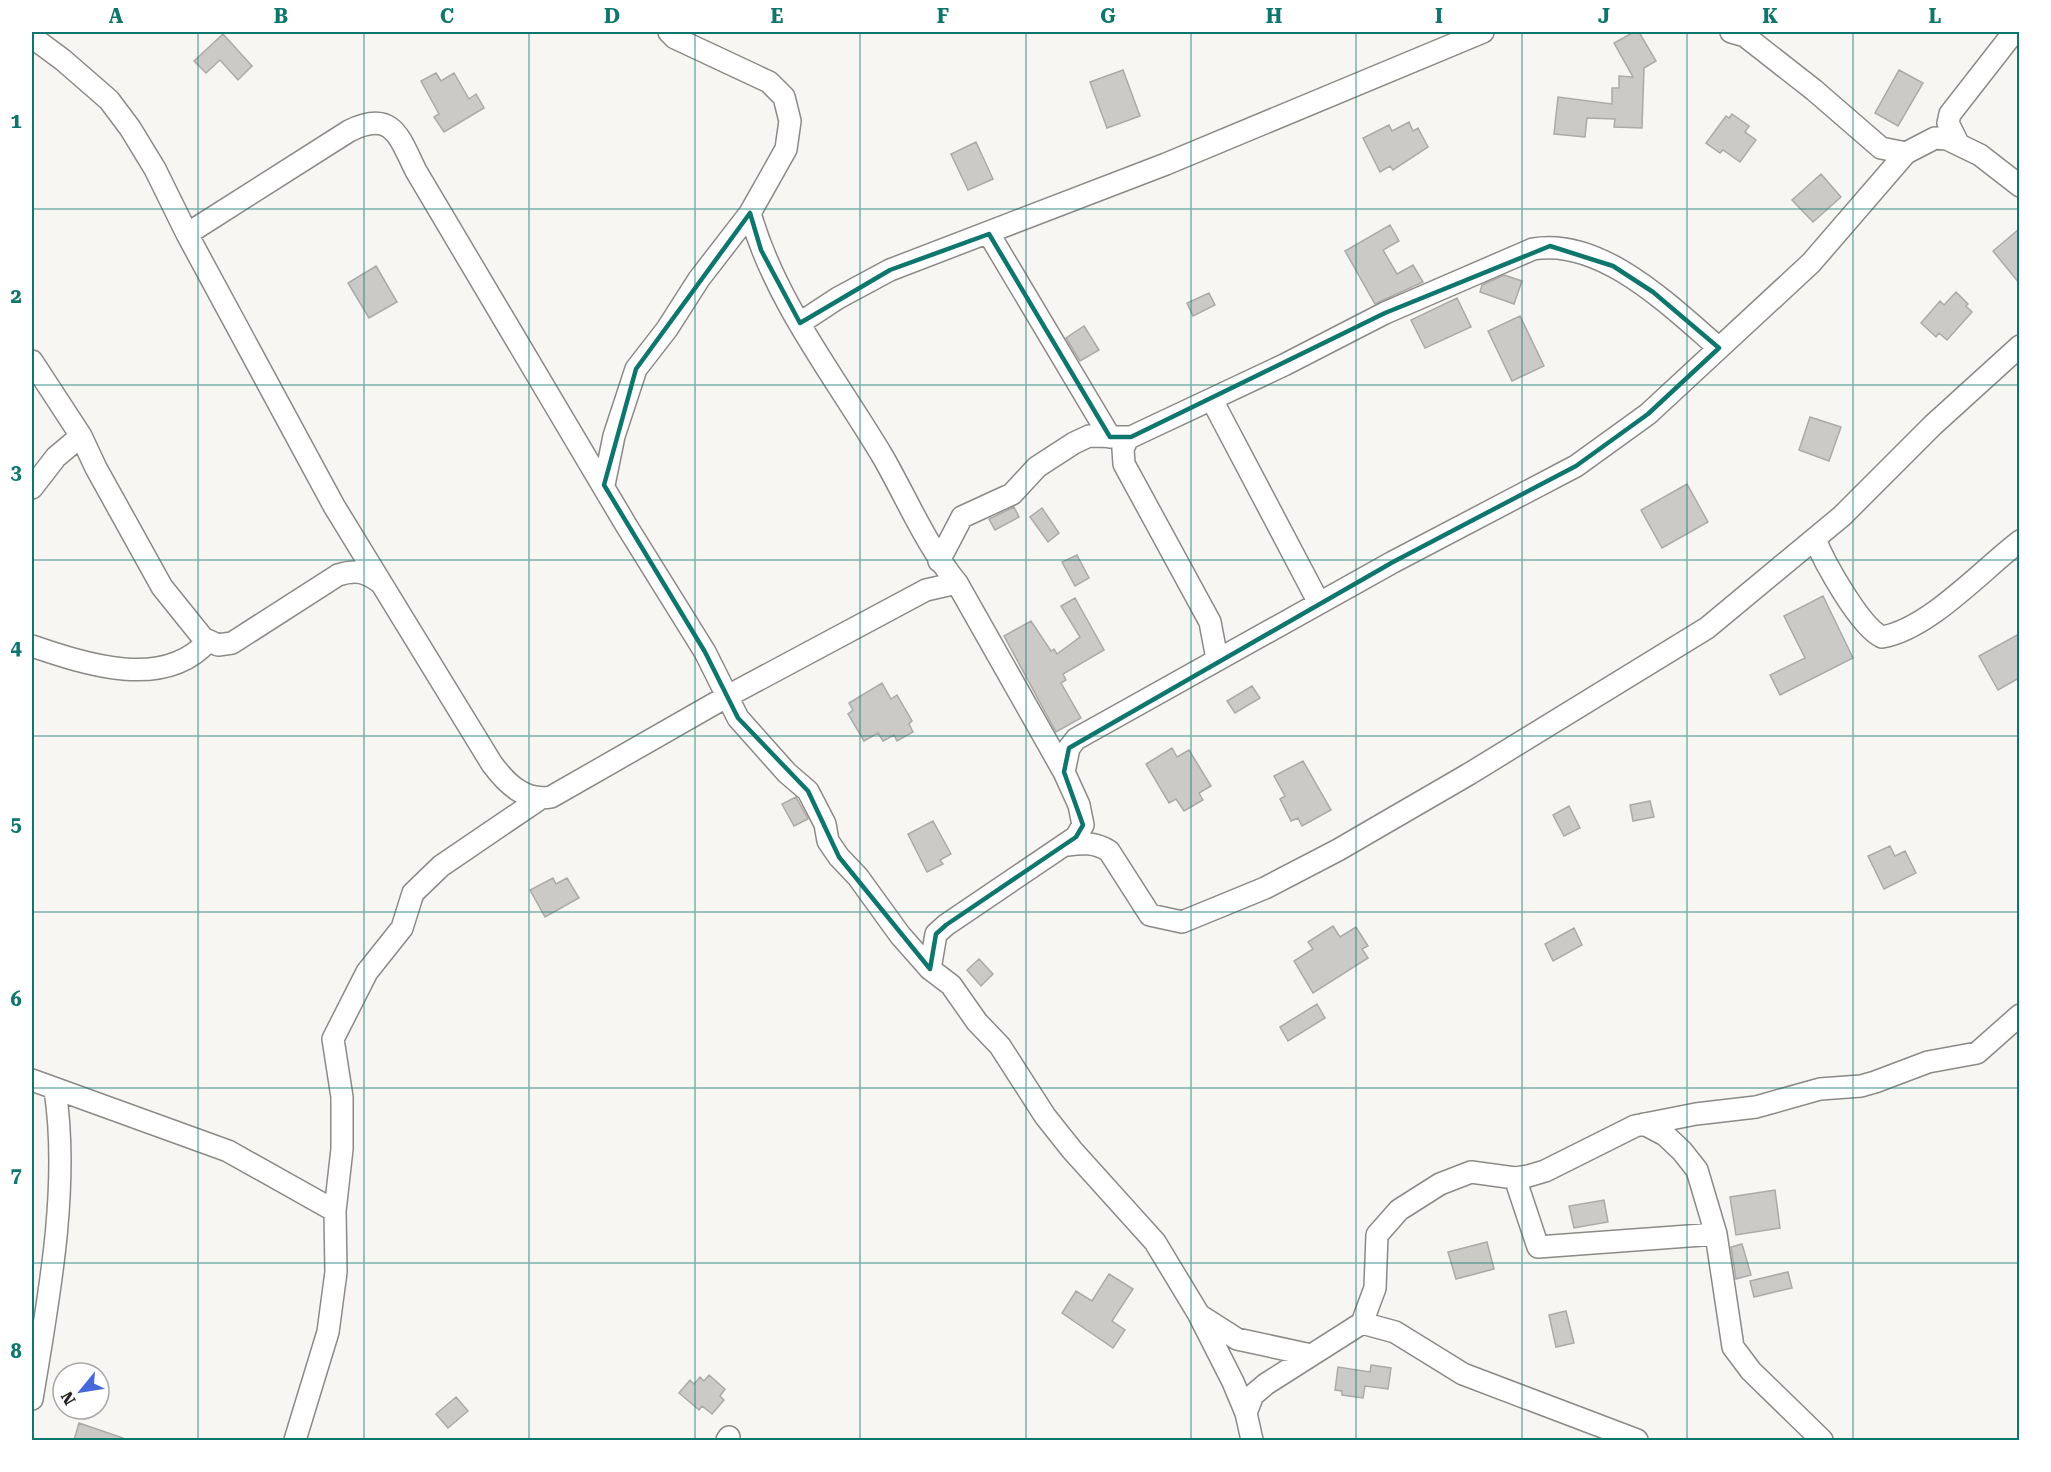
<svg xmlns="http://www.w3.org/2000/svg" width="2051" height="1472" font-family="'Roboto Serif',serif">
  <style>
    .building { fill: #cccac7; stroke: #abaaa7; stroke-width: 1.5 }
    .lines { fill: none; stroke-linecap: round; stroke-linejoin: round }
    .minor-casing { stroke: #8c8a87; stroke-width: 24 }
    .minor { stroke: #fff; stroke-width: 21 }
    .marked { fill: none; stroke: #0f766e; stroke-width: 4.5; stroke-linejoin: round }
    .grid { fill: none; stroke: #0f766e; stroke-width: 1.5; stroke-opacity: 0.55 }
    .neatline { fill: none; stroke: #0f766e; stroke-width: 2 }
    .grid-label { font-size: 20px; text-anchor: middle; font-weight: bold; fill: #0f766e }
  </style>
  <rect width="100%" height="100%" fill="#f8f6f3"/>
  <path class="building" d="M1634 32H1639L1656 61 1644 68 1642 128 1614 127 1615 119 1587 118 1585 137 1554 134 1558 97 1612 104V88H1619V76L1633 77 1614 43Z
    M223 34 252 66 238 80 220 60 206 73 194 61Z
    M1123 70 1140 116 1107 128 1090 82Z
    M1899 70 1923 83 1898 126 1875 113Z
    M436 73 441 81 454 73 469 99 476 94 484 108 444 132 434 117 439 114 421 81Z
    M1732 114 1749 126 1745 132 1756 140 1740 162 1723 150 1720 153 1706 143 1726 116 1729 118Z
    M1409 122 1413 131 1418 128 1428 147 1393 170 1390 166 1380 172 1363 138 1389 125 1392 131Z
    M976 142 993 179 968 190 951 154Z
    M1821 174 1841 197 1813 222 1792 200Z
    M1390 225 1399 241 1383 250 1397 274 1413 265 1423 282 1375 304 1345 251Z
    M2019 229V283L1993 251Z
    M376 266 397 302 369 318 348 283Z
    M1504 275 1522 281 1514 304 1480 292 1482 285Z
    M1956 292 1968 304 1966 306 1972 312 1947 340 1939 333 1936 337 1921 323 1940 301 1944 305Z
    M1209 293 1215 305 1193 316 1187 303Z
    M1457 298 1471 327 1425 348 1411 320Z
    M1520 316 1544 366 1512 381 1488 331Z
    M1084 326 1099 350 1080 361 1066 338Z
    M1810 417 1841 427 1829 461 1799 450Z
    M1687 484 1708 522 1662 548 1641 510Z
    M1014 507 1019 517 995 530 989 519Z
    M1042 508 1059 533 1048 542 1030 517Z
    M1077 555 1089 578 1075 586 1062 562Z
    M1823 596 1853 658 1780 695 1770 675 1805 658 1784 616Z
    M1075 598 1104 650 1063 674 1066 680 1061 683 1081 718 1056 732 1004 636 1031 621 1051 651 1054 649 1057 654 1080 637 1061 606Z
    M2019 634V678L1998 690 1979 656Z
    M882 683 891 699 897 695 912 721 909 724 913 732 897 741 894 735 883 741 878 733 864 741 848 714 853 710 849 703Z
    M1252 686 1260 698 1235 713 1227 701Z
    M1172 748 1177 757 1189 750 1211 786 1199 793 1203 800 1184 811 1176 799 1169 803 1146 764Z
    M1303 761 1331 810 1302 826 1298 818 1291 821 1280 799 1285 796 1274 776Z
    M796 797 808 819 794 826 782 804Z
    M1650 801 1654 817 1633 821 1630 805Z
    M1569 806 1580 828 1564 836 1553 815Z
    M933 821 951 854 940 860 943 864 927 872 908 834Z
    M1890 846 1895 856 1905 851 1916 873 1884 889 1868 856Z
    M553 878 556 884 567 878 579 898 545 917 530 890Z
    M1333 926 1340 937 1356 927 1368 946 1362 949 1368 958 1313 993 1294 961 1313 949 1308 942Z
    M1574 928 1582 945 1553 961 1545 944Z
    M979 959 993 974 981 986 967 970Z
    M1317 1004 1325 1018 1288 1041 1280 1027Z
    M1775 1190 1780 1228 1736 1235 1730 1197Z
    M1604 1200 1608 1222 1574 1228 1569 1206Z
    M1487 1242 1494 1269 1456 1279 1448 1252Z
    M1742 1244 1751 1275 1736 1279 1731 1247Z
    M1788 1272 1792 1288 1754 1297 1750 1281Z
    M1109 1274 1133 1289 1112 1321 1125 1330 1113 1348 1062 1313 1076 1291 1092 1301Z
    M1566 1311 1574 1343 1556 1347 1549 1315Z
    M1371 1365 1391 1368 1388 1389 1365 1386 1363 1398 1342 1395V1391L1335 1390 1338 1367 1370 1372Z
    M709 1375 725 1389 720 1396 724 1400 712 1414 702 1406 699 1410 679 1393 690 1380 694 1384 700 1377 704 1381Z
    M456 1397 468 1411 448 1428 436 1414Z
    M79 1423 123 1438V1440H74Z"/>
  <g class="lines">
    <g class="minor-casing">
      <path id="minor" d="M669 32 675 38 769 82 784 97 790 121 786 149 750 213C775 302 836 378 883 457 907 499 926 545 957 583L1064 772 1079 805 1083 825 1076 837 946 925 936 934 930 969 951 985 977 1022 1000 1046 1045 1116 1072 1150 1155 1242 1198 1313 1233 1382 1246 1413 1252 1440
        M1731 32 1745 36 1814 90 1881 148 1906 153
        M32 37 63 60 109 100 130 128 155 169 187 234 334 506 492 764C507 784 525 802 551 797L726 697 926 590 957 583
        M1958 143 1948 123 1950 114 2014 32
        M187 234 349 131C393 109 399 137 416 171L626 525 705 652 738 718 787 773 808 791 825 824 828 841 839 857 858 877 900 935 930 969
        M989 234 1110 437
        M800 323 838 298 890 270 1166 164 1483 32
        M32 361 81 436 96 468 162 587 203 638 218 645 232 643 338 575C357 569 366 572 381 583
        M1212 400 1319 603
        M1128 438 1123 449 1124 464 1210 622 1217 659
        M604 485 614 436 636 369 667 329 699 279 750 213
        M32 488 56 457 81 436
        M1815 539C1824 562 1860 627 1882 637 1929 629 1982 570 2020 541
        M939 561 962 517 1012 494 1037 467 1074 443 1089 436 1131 437 1284 365 1385 313 1533 249C1602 237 1671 307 1719 348
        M32 646C85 664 164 691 208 641
        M1064 772 1069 748 1076 739 1393 562 1576 466 1648 414 1811 263 1906 153 1935 138 1947 139 1980 155 2020 186
        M1067 845C1083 843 1095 842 1109 851L1150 915 1182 922 1265 888 1338 850 1469 774 1707 628 1842 516 1933 425 2020 346
        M32 1080 228 1151 335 1211
        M1644 1124 1665 1135 1682 1151 1697 1170 1716 1234 1733 1347 1751 1371 1822 1440
        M1515 1178 1538 1247 1716 1234
        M1201 1316 1237 1339 1311 1355
        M1362 1323 1395 1332 1463 1374 1637 1440
        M32 1399C48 1302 70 1188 55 1090
        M1246 1413 1253 1395 1266 1384 1362 1323 1375 1288 1377 1235 1399 1210 1440 1184 1471 1172 1515 1178 1528 1176 1545 1171 1635 1126 1696 1114 1756 1107 1820 1089 1861 1086 1875 1082 1928 1062 1977 1053 2020 1015
        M295 1440 328 1332 336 1272 335 1211 342 1149V1097L333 1039 367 972 402 928 413 893 441 866 538 800
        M727 1440 729 1437"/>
    </g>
    <use href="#minor" class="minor"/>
  </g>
  <path class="marked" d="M750 213 761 250 800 323 890 270 989 234 1110 437H1131L1385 313 1550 246 1613 266 1653 292 1719 348 1648 414 1576 466 1393 562 1069 748 1064 772 1083 825 1076 837 946 925 936 934 930 969 839 857 808 791 738 718 705 652 604 485 636 369Z"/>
  <path class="grid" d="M198 32V1440M364 32V1440M529 32V1440M695 32V1440M860 32V1440M1026 32V1440M1191 32V1440M1356 32V1440M1522 32V1440M1687 32V1440M1853 32V1440M32 209H2020M32 385H2020M32 560H2020M32 736H2020M32 912H2020M32 1088H2020M32 1263H2020"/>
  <rect width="2051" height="1472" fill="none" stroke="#ffffff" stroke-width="66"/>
  <g transform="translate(81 1391) rotate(240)"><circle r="28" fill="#ffffff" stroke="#a9a9a8" stroke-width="1.5"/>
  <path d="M0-4.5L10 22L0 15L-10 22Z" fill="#4668db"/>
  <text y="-9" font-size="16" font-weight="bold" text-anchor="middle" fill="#282726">N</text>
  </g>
  <rect x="33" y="33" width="1985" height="1406" class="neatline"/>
  <g class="grid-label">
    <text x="116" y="23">A</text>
    <text x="281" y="23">B</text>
    <text x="447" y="23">C</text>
    <text x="612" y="23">D</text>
    <text x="777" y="23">E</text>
    <text x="943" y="23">F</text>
    <text x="1108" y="23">G</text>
    <text x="1274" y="23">H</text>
    <text x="1439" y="23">I</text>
    <text x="1604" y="23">J</text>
    <text x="1770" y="23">K</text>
    <text x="1935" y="23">L</text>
    <text x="16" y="128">1</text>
    <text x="16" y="303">2</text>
    <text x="16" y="479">3</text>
    <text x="16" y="655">4</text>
    <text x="16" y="831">5</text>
    <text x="16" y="1006">6</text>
    <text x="16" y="1182">7</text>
    <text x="16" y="1358">8</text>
  </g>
</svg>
